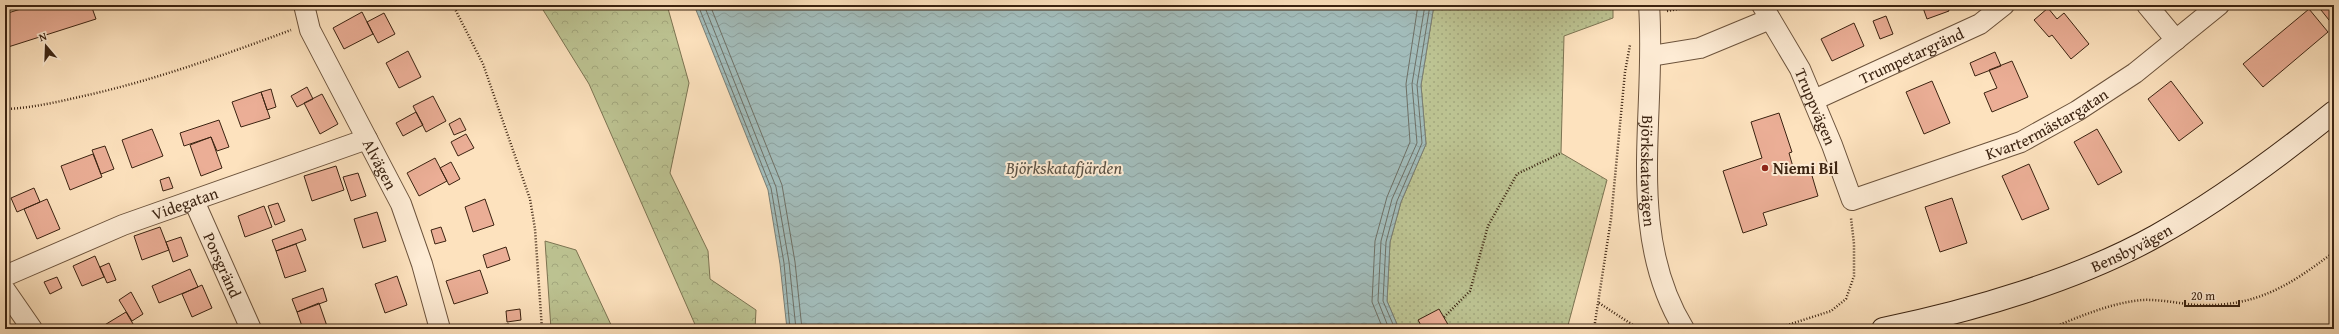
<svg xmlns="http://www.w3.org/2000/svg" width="2339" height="334" font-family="'Gentium Book Plus',serif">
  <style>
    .grass { fill: url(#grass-dots); stroke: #7c7452 }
    .forest { fill: url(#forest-crowns); stroke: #7c7452 }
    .water { fill: url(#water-waves); stroke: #797f76 }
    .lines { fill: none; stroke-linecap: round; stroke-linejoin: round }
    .shore { stroke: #6e7066; stroke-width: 1 }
    .building { fill: #ebae96; stroke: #3b2311 }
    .minor-casing { stroke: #6c533c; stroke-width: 22 }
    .secondary-casing { stroke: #3b2311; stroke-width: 24 }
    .path { stroke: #3b2311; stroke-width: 2.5; stroke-dasharray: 1 2; stroke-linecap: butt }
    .minor { stroke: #feecd5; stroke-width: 20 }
    .secondary { stroke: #feecd5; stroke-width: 22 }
    .poi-dot { fill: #8f2418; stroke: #feecd5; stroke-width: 1.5 }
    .labels { text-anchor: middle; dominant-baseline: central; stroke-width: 4; stroke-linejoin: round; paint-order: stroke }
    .street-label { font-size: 16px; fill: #3b2311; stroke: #feecd5 }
    .poi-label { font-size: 16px; font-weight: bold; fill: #3b2311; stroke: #feecd5; text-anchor: start }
    .water-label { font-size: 17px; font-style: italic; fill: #5a5144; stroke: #feecd5 }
  </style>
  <defs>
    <pattern id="grass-dots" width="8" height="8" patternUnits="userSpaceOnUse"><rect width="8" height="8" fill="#bdc493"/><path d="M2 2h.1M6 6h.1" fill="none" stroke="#a3a87e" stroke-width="1.8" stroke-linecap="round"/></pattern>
    <pattern id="forest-crowns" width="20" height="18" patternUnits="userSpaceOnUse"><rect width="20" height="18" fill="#bdc493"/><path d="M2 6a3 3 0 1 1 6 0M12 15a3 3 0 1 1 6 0" fill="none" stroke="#a3a87e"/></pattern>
    <pattern id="water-waves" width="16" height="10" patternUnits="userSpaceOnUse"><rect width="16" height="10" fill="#a2bcba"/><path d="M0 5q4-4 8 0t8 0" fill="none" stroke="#8ca19f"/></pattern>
  </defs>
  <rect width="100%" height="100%" fill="#fde2be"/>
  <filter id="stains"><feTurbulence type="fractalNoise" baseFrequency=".005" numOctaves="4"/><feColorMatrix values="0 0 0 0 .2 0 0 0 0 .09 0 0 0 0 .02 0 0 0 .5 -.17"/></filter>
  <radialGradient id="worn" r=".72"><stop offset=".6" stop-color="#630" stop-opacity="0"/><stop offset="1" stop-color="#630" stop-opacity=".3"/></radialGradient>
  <path class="grass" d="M1434 5H1613V18L1564 36 1561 153 1607 180 1567 329H1399L1387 301 1390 242 1401 202 1426 144 1421 85Z"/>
  <path class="forest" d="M540 5H667L689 83 670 173 708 251 710 279 756 310 755 329H697L589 84Z
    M545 241 576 250 613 329H551Z"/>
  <path class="water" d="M694 5H1434L1421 85 1426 144 1401 202 1390 242 1387 301 1399 329H787L780 264 768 190Z"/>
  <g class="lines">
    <path class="shore" d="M698 5 771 188 784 263 790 329
      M704 5 776 187 789 262 796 329
      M710 5 782 185 795 262 802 329
      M1383 329 1372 302 1375 241 1387 197 1410 142 1406 84 1418 5
      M1389 329 1378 301 1381 241 1392 199 1417 143 1412 84 1425 5
      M1395 329 1383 301 1386 242 1397 201 1422 143 1417 85 1430 5"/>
  </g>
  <path class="building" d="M33 5H91L96 19 5 48V14Z
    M1922 5H1947L1949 11 1927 19Z
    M2317 5H2334V24L2333 25Z
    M2048 8 2057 19 2064 13 2089 44 2071 59 2052 35 2049 37 2034 20Z
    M2309 9 2328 32 2263 87 2243 64Z
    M362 12 373 34 344 49 333 28Z
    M384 13 395 34 378 43 367 22Z
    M1886 16 1893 34 1880 39 1873 21Z
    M1854 23 1864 46 1832 61 1821 39Z
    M408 51 421 77 399 88 386 63Z
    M1995 52 2001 66 1975 76 1970 63Z
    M2012 61 2028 97 1992 112 1984 93 1997 88 1989 70Z
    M1932 81 1950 123 1924 134 1906 92Z
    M2171 81 2203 123 2179 141 2148 99Z
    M307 87 313 99 297 107 291 96Z
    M271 89 276 107 267 110 261 92Z
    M261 92 270 118 241 127 232 102Z
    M322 94 338 124 320 134 304 103Z
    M433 96 446 121 426 132 413 106Z
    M416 112 423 125 403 136 396 123Z
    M1779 113 1792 152 1789 153 1795 174 1810 169 1818 196 1763 213 1767 225 1743 233 1723 171 1762 158 1751 122Z
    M460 118 466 130 454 135 449 124Z
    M219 120 229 147 217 151 211 137 184 146 180 133Z
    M152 129 163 156 132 168 122 140Z
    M2097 129 2122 172 2098 185 2074 142Z
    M466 134 474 148 458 156 451 142Z
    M211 137 222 168 201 176 190 145Z
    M105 146 114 169 101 174 92 150Z
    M93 154 102 177 70 190 61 166Z
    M435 158 447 181 419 196 407 173Z
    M451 162 460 179 449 185 440 168Z
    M2029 164 2049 209 2022 220 2002 176Z
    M336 166 344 190 312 201 304 176Z
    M358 173 366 196 351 201 343 177Z
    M169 177 173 188 163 191 160 180Z
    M34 188 40 202 17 212 11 198Z
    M1952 198 1967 243 1940 252 1925 207Z
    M47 199 60 229 37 239 24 209Z
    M485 199 494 225 473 232 465 207Z
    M278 203 285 221 275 225 268 206Z
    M264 206 272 227 245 237 238 216Z
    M377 212 386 241 363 248 354 219Z
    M160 227 169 250 142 260 134 236Z
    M441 227 446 241 435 244 431 230Z
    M302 229 306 240 276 251 272 240Z
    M181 237 188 256 173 262 166 242Z
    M296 244 306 271 285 278 276 251Z
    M506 247 510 260 487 268 483 255Z
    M95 256 104 277 82 286 73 266Z
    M109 263 116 280 107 283 100 267Z
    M190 269 198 287 159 303 152 286Z
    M480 270 488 293 454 304 446 281Z
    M397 276 407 305 385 313 375 284Z
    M57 277 62 288 50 294 44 282Z
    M202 285 212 308 192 317 182 294Z
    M323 288 327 301 297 312 292 299Z
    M131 292 143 314 132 321 119 300Z
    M319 303 328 329H303L297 312Z
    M520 309 521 320 507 322 506 311Z
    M1439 309 1450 328 1423 329 1418 320Z
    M126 312 136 329H98Z
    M509 324V329H487L486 326Z"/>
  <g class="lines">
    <g class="minor-casing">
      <g id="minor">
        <path id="s1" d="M304 5 310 30 401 204 422 264 440 329"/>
        <path id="s2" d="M1649 5C1657 113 1624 232 1684 329"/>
        <path id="s3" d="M1762 5 1800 69 1832 145 1852 200 2021 142 2077 111 2135 73 2219 5"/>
        <path d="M2147 5 2176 40"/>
        <path d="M1651 56 1700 48 1770 19"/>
        <path id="s4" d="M1814 100 1980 24 2004 5"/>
        <path id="s5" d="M194 201 251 329"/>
        <path id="s6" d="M5 276 123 225 367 139"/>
        <path d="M5 290 32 329"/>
      </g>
    </g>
    <g class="secondary-casing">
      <g id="secondary">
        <path id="s7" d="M1883 329C1971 311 2077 280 2156 236 2219 201 2278 157 2334 112"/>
      </g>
    </g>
    <path class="path" d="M453 5 483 64 530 199 535 229 542 329
      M1667 11 1702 5
      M5 109C34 108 61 101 88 95 158 79 224 55 291 30
      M1599 303 1639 329
      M1444 317 1470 291 1488 226 1517 174 1561 153
      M1594 329 1611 219 1625 72 1630 45
      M1726 329H1730
      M1775 329 1831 311 1846 299 1854 276V244L1851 218
      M2049 329C2079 317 2110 303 2142 300 2161 299 2180 304 2199 305 2257 307 2290 285 2334 252"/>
    <use href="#minor" class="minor"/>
    <use href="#secondary" class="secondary"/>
  </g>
  <circle class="poi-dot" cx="1765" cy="168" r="4"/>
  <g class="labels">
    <g class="street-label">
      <text stroke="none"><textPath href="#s4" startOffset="107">Trumpetargränd</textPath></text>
      <text stroke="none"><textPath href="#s3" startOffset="115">Truppvägen</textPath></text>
      <text stroke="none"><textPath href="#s3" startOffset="425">Kvartermästargatan</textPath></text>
      <text stroke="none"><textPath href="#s1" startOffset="177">Alvägen</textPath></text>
      <text stroke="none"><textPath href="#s2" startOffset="166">Björkskatavägen</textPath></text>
      <text stroke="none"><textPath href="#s6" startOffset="194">Videgatan</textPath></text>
      <text stroke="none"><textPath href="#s7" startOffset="262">Bensbyvägen</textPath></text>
      <text stroke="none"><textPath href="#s5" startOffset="70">Porsgränd</textPath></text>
    </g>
    <g class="poi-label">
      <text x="1773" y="168">Niemi Bil</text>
    </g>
    <g class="water-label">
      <text x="1064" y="167">Björkskatafjärden</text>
    </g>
  </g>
  <rect width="2339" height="334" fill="none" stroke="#fde2be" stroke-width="20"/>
  <rect x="6" y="6" width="2327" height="322" fill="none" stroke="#3b2311" stroke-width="2"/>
  <rect x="10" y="10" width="2319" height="314" fill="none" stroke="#3b2311"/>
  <g transform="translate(46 46) rotate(341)" stroke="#feecd5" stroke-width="3" paint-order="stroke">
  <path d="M0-3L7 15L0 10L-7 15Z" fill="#3b2311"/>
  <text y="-6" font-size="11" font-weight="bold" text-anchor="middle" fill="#3b2311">N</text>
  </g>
  <path d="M2185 300v6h54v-6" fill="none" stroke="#3b2311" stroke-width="2"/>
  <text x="2191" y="300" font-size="12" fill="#3b2311" stroke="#feecd5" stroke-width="3" paint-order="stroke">20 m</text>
  <rect width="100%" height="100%" filter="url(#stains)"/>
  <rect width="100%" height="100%" fill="url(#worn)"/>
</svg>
